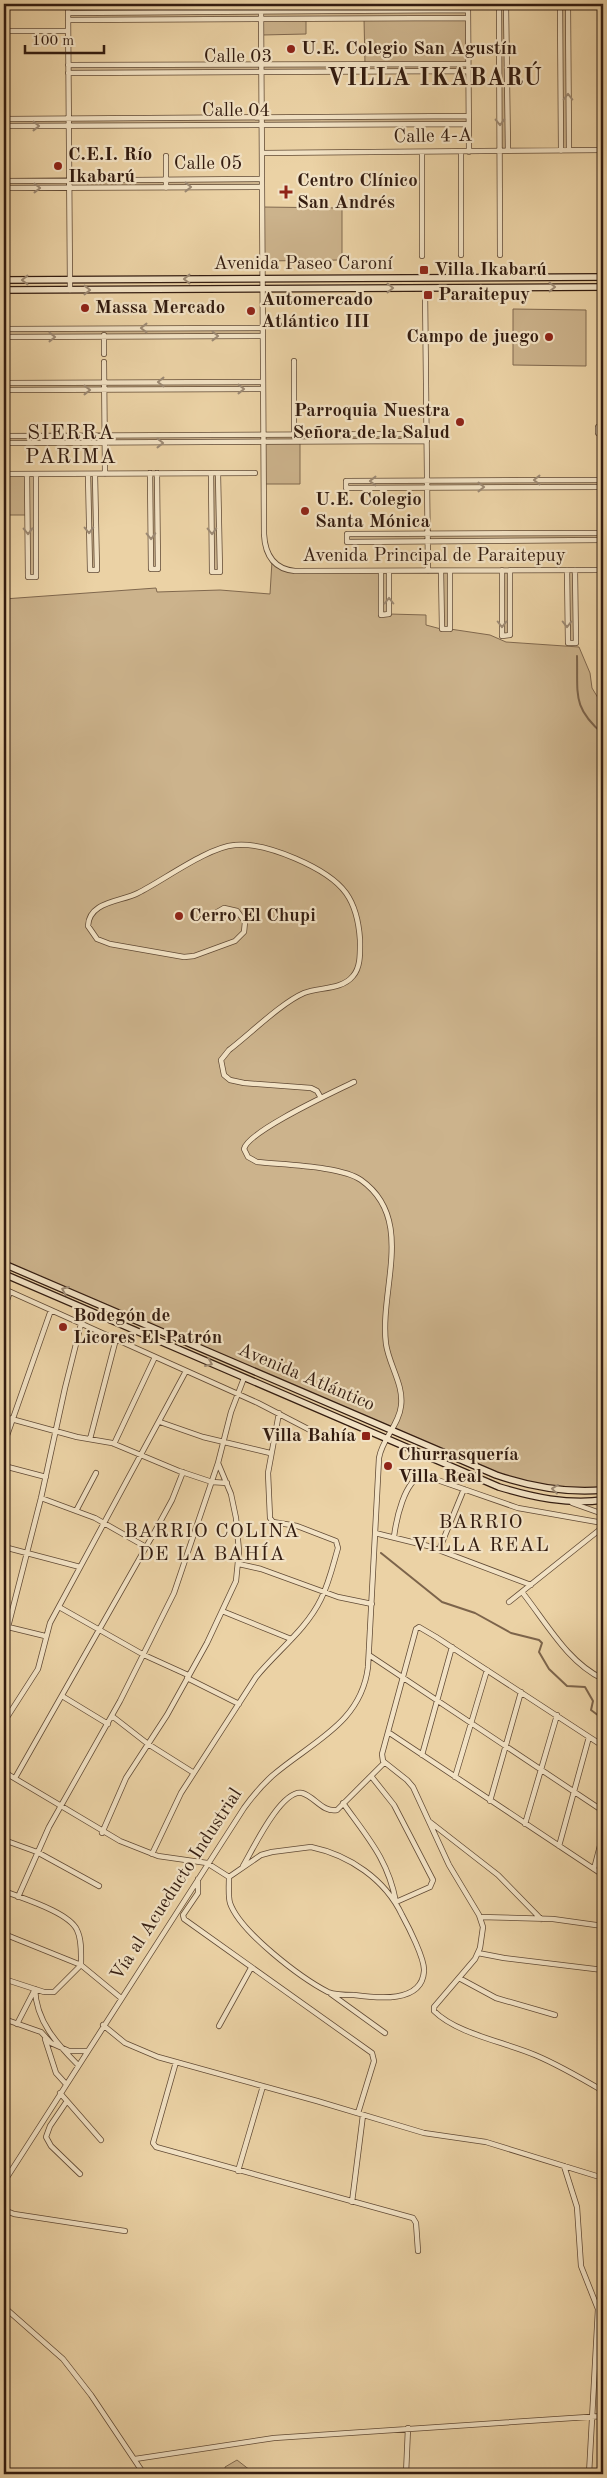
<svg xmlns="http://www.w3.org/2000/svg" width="607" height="2478" font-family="'Old Standard TT',serif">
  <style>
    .green { fill: #ccb38c; stroke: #80684e }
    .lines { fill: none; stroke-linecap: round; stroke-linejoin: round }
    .stream { stroke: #7c644b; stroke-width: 2 }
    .street-casing { stroke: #614a35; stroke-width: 6 }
    .secondary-casing { stroke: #331c10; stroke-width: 8 }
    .street { stroke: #f2e2c4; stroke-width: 4.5 }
    .secondary { stroke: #f2e2c4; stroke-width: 5.5 }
    .oneway { stroke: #9c8973 }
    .poi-dot { fill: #8f2418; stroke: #f2e2c4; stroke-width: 2 }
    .labels { text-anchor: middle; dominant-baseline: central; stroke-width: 4.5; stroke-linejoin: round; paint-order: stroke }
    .poi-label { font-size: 19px; font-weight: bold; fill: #331c10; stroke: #f2e2c4; text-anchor: start }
    .street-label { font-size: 19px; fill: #331c10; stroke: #f2e2c4 }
    .neighbourhood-label { font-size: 20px; letter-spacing: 1px; fill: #331c10; stroke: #f2e2c4 }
    .quarter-label { font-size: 21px; letter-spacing: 1px; fill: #331c10; stroke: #f2e2c4 }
    .district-label { font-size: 24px; font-weight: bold; letter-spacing: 1px; fill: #331c10; stroke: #f2e2c4 }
  </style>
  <rect width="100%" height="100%" fill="#ebd2a5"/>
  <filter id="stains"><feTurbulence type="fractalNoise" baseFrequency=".004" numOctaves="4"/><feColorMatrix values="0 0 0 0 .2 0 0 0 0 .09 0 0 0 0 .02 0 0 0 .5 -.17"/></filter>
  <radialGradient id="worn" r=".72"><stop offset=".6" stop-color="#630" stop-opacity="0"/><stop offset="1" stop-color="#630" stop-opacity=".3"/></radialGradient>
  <path class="green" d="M499 4H506L508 151H501Z
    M560 4H568L569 151H561Z
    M468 10V71L68 73V65L365 64 364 19H306V34L262 35V19L68 20V13Z
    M468 116V124L4 126V119Z
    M262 179V187L4 188V181Z
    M262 207 342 208V260L262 261Z
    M513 309 586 310V366L513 365Z
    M263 328V336L4 337V329Z
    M263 382V389L4 390V383Z
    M427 434V441L300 442V484H263V442L4 443V436Z
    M150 473H157L158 569H151Z
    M211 473H218L220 572H212Z
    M4 474H36V577H28V515H4Z
    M88 474H95L97 570H90Z
    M603 480V487L346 488V481Z
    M603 533V540L347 542V534Z
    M272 561 285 569 389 571V614L426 615V625L441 629V571H450V629L490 635 506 642 579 647 590 673 592 688 603 706V1490L583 1491 525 1484 4 1264V599L156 588 157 592 220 590 270 594Z
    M502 570H510V635L502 636Z
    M567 570H575L576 643H568Z
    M237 2460 255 2474H226L225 2467Z"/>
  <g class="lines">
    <path class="stream" d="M577 656C578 695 572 707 603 734
      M381 1553 442 1602 475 1613 511 1633 539 1640 542 1643 539 1652 549 1669 567 1686 585 1687 593 1701 591 1710 603 1719"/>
    <g class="street-casing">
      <path id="street" d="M68 4 70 290
        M261 4 264 534C265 554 273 569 295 571L603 570
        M468 4 469 152
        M499 4 500 255
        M506 4 508 151
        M560 4 561 151
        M568 4 569 150
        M68 13 468 10
        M68 20 468 18
        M4 31H68
        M68 65 468 64
        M68 73 468 71
        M4 119 468 116
        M4 126 468 124
        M461 152V255
        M262 153 603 150
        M4 181 262 179
        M4 188 262 187
        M166 188V156
        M422 256V152
        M425 288 428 571
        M4 329 263 328
        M4 337 263 336
        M104 354V335
        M294 361V436
        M104 362 105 474
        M4 383 263 382
        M4 390 263 389
        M603 427H598V433H603
        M4 436 427 434
        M4 443 427 441
        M150 473 151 569H158L157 473
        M211 473 212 572H220L218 473
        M4 474 255 473
        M27 474 28 577H36V474
        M88 474 90 570H97L95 474
        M603 480 346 481V488L603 487
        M603 533 347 534V542L603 540
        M502 570V636L510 635V570
        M567 570 568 643H576L575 570
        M381 571V615L389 614V571
        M441 571 442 629H450V571
        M212 915 224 908 237 911 245 922 244 932 235 941 194 956 184 957 110 944 97 939 88 926C89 901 121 902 138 893 164 880 208 847 235 845 266 842 328 868 346 893 356 907 359 924 360 940 360 952 361 967 353 976 342 990 319 987 304 993 281 1003 250 1034 229 1050L221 1060 224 1075 230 1080 244 1083 311 1088 317 1091 321 1098
        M4 1289 258 1403 310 1430
        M4 1308 10 1292
        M4 1417 77 1437 112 1443 179 1471 212 1482 227 1483
        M160 1422 203 1437 270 1453
        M90 1439 116 1339
        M4 1444 51 1310
        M114 1444 155 1357
        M4 1466 46 1477
        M41 1498 95 1518 146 1547
        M572 1503 603 1514
        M76 1511 96 1473
        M375 1533 428 1546 531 1585
        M394 1537C396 1521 404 1480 423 1475L518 1508 603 1523
        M4 1547 80 1567
        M439 1550 464 1489
        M239 1564 261 1569 338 1597 372 1604
        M522 1592C546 1622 567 1662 603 1679
        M509 1602 603 1527
        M59 1607 144 1655 188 1675
        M222 1611 291 1639
        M4 1626 45 1636
        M8 1627 41 1498 65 1388 81 1324
        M369 1655 603 1811
        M187 1678 239 1704
        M62 1696 108 1724
        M112 1716 148 1744 194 1773
        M4 1722 38 1669 50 1623 186 1371
        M388 1732 603 1875
        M603 1746 436 1637 419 1627 416 1629 382 1754 383 1761 407 1780 413 1787 449 1865 479 1915 483 1927 480 1948 475 1959 434 2007V2011C457 2034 505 2042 535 2055 559 2065 581 2078 603 2091
        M422 1755 452 1647
        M4 1772 120 1841 158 1856 207 1863 229 1877
        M455 1777 487 1670
        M15 1778 154 1533 172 1500 183 1472
        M490 1801 521 1692
        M343 1803C367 1837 388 1859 396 1902L430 1887 433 1880 394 1805 371 1776
        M430 1822 498 1875 541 1919
        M525 1824 557 1715
        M102 1833 126 1778 167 1715 207 1643 236 1581 239 1551 236 1518 231 1494 218 1463
        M4 1840 37 1852 99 1886
        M559 1846 589 1737
        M311 1847C349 1855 385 1879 402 1915 408 1926 425 1959 424 1971 422 2004 376 1998 354 1995 346 1995 335 1995 328 1992 301 1978 240 1932 230 1903 228 1896 229 1885 229 1877L261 1855 272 1852Z
        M152 1854 181 1793 256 1677C277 1651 306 1630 321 1599 329 1583 333 1565 338 1548L336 1541 297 1526 273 1522 270 1518 268 1473 279 1413
        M243 1866C252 1851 281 1789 302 1793 314 1796 323 1813 337 1810L384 1763
        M594 1869 603 1834
        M198 1879V1893L183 1915 184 1919 372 2053 374 2061 358 2113
        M4 1891C21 1898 69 1912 77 1930 82 1940 81 1954 81 1965L54 1992H44L4 1979
        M18 1897 49 1827 120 1701 174 1593 218 1463 231 1412 244 1378
        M480 1917 553 1919 603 1926
        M4 1934 81 1965 121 1998
        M478 1953 504 1958 603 1970
        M459 1978 496 1998 555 2015
        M35 1989C36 2021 57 2044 78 2065
        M331 1994 385 2033
        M4 2019 41 2032 51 2043 69 2051H87
        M17 2024 34 1991
        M103 2025 125 2043 158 2057 317 2101 424 2133 486 2142 603 2178
        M219 2026 251 1968
        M45 2039 56 2073 66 2084
        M176 2062 155 2136 153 2143 156 2147 413 2218 416 2223 418 2251
        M60 2093 101 2140
        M67 2101 50 2126 46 2137 51 2146 80 2174
        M564 2166 577 2207 581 2266 598 2309 589 2474
        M238 2171 263 2086
        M4 2182 244 1808C252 1797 261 1786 272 1776 311 1742 361 1724 368 1667L379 1458C382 1439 399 1425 401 1406 404 1385 389 1365 386 1344 379 1289 416 1219 361 1180 342 1166 283 1165 257 1162L248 1157 244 1149C248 1131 334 1092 354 1082
        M352 2202 363 2115
        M4 2210 14 2214 125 2231
        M4 2307 63 2359 91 2395 144 2474
        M135 2459 274 2438 603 2416
        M406 2474 408 2428"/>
    </g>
    <g class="secondary-casing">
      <path id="secondary" d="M4 280 603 277
        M4 290 603 287
        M4 1264 496 1475C531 1487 566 1493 603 1490
        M4 1274 499 1487C532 1497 568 1505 603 1500"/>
    </g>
    <use href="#street" class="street"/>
    <use href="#secondary" class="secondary"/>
  </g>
  <defs><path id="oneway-chevron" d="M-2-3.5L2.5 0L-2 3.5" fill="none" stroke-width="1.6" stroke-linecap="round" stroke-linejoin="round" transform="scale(1.25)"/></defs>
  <g class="oneway">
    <use href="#oneway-chevron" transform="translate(568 97) rotate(-90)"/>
    <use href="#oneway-chevron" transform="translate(500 122) rotate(89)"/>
    <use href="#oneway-chevron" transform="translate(36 126)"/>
    <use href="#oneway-chevron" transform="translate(188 187)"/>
    <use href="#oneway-chevron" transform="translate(37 188)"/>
    <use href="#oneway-chevron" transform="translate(187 279) rotate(180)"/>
    <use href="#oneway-chevron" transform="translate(25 280) rotate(180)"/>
    <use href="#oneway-chevron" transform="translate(552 287)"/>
    <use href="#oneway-chevron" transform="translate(390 288)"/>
    <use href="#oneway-chevron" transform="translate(87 290)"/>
    <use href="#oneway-chevron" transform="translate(144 328) rotate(180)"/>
    <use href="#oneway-chevron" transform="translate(215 336)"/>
    <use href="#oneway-chevron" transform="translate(52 337)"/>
    <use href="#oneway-chevron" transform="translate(161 382) rotate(180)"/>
    <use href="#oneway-chevron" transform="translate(241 389)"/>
    <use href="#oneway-chevron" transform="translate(87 390)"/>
    <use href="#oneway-chevron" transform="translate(160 443)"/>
    <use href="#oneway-chevron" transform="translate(537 480) rotate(180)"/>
    <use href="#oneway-chevron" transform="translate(373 481) rotate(180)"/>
    <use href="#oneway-chevron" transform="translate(481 487)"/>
    <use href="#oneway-chevron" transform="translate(89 530) rotate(89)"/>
    <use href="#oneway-chevron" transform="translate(28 531) rotate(89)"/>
    <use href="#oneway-chevron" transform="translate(212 531) rotate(89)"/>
    <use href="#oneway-chevron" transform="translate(151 536) rotate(89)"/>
    <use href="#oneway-chevron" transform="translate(389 601) rotate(-90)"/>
    <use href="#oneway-chevron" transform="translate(502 624) rotate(90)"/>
    <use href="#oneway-chevron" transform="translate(567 624) rotate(90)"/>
    <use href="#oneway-chevron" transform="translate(65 1290) rotate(-157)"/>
    <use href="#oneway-chevron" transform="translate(209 1363) rotate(23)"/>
    <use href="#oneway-chevron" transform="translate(555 1489) rotate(-173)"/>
  </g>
  <g class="poi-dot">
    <circle cx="291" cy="49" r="5"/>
    <circle cx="58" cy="166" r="5"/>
    <path d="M283.5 184.5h5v5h5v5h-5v5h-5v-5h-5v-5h5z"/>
    <rect x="419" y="265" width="10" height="10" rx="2.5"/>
    <rect x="423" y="290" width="10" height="10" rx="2.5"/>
    <circle cx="85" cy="308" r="5"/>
    <circle cx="251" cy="311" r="5"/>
    <circle cx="549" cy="337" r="5"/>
    <circle cx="460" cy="422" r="5"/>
    <circle cx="305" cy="511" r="5"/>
    <circle cx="179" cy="916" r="5"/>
    <circle cx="63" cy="1327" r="5"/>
    <rect x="361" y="1431" width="10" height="10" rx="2.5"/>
    <circle cx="388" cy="1466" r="5"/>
  </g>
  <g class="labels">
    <g class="poi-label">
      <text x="301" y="49">U.E. Colegio San Agustín</text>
      <text x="68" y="155">C.E.I. Río<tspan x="68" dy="22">Ikabarú</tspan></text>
      <text x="297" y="181">Centro Clínico<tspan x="297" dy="22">San Andrés</tspan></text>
      <text x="434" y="270">Villa Ikabarú</text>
      <text x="438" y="295">Paraitepuy</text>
      <text x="261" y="300">Automercado<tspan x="261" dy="22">Atlántico III</tspan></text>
      <text x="95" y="308">Massa Mercado</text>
      <text x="539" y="337" text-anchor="end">Campo de juego</text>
      <text x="450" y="411" text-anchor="end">Parroquia Nuestra<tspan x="450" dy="22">Señora de la Salud</tspan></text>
      <text x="315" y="500">U.E. Colegio<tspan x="315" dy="22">Santa Mónica</tspan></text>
      <text x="189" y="916">Cerro El Chupi</text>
      <text x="73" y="1316">Bodegón de<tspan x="73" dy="22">Licores El Patrón</tspan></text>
      <text x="356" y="1436" text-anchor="end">Villa Bahía</text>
      <text x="398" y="1455">Churrasquería<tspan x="398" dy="22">Villa Real</tspan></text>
    </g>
    <g class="street-label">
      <text x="238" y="57">Calle 03</text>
      <text x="236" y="111">Calle 04</text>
      <text transform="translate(433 137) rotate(-1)">Calle 4-A</text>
      <text x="208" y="164">Calle 05</text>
      <text x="303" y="264">Avenida Paseo Caroní</text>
      <text x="434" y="556">Avenida Principal de Paraitepuy</text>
      <text transform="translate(306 1378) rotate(23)">Avenida Atlántico</text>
      <text transform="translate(177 1885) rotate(-57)">Vía al Acueducto Industrial</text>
    </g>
    <g class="neighbourhood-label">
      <text x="481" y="1523">BARRIO<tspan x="481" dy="23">VILLA REAL</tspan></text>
      <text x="212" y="1532">BARRIO COLINA<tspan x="212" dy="23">DE LA BAHÍA</tspan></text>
    </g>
    <g class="quarter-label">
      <text x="71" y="433">SIERRA<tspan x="71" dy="24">PARIMA</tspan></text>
    </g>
    <g class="district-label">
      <text x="435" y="79">VILLA IKABARÚ</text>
    </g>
  </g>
  <rect width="607" height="2478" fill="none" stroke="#ebd2a5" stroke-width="20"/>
  <rect x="5" y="5" width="597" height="2468" fill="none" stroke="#331c10" stroke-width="2.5"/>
  <rect x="10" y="10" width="587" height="2458" fill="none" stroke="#331c10"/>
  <path d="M25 45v8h79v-8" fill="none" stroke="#331c10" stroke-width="2.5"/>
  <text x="32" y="45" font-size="15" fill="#331c10" stroke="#f2e2c4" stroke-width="4" paint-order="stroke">100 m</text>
  <rect width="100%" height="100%" filter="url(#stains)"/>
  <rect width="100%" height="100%" fill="url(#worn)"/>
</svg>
